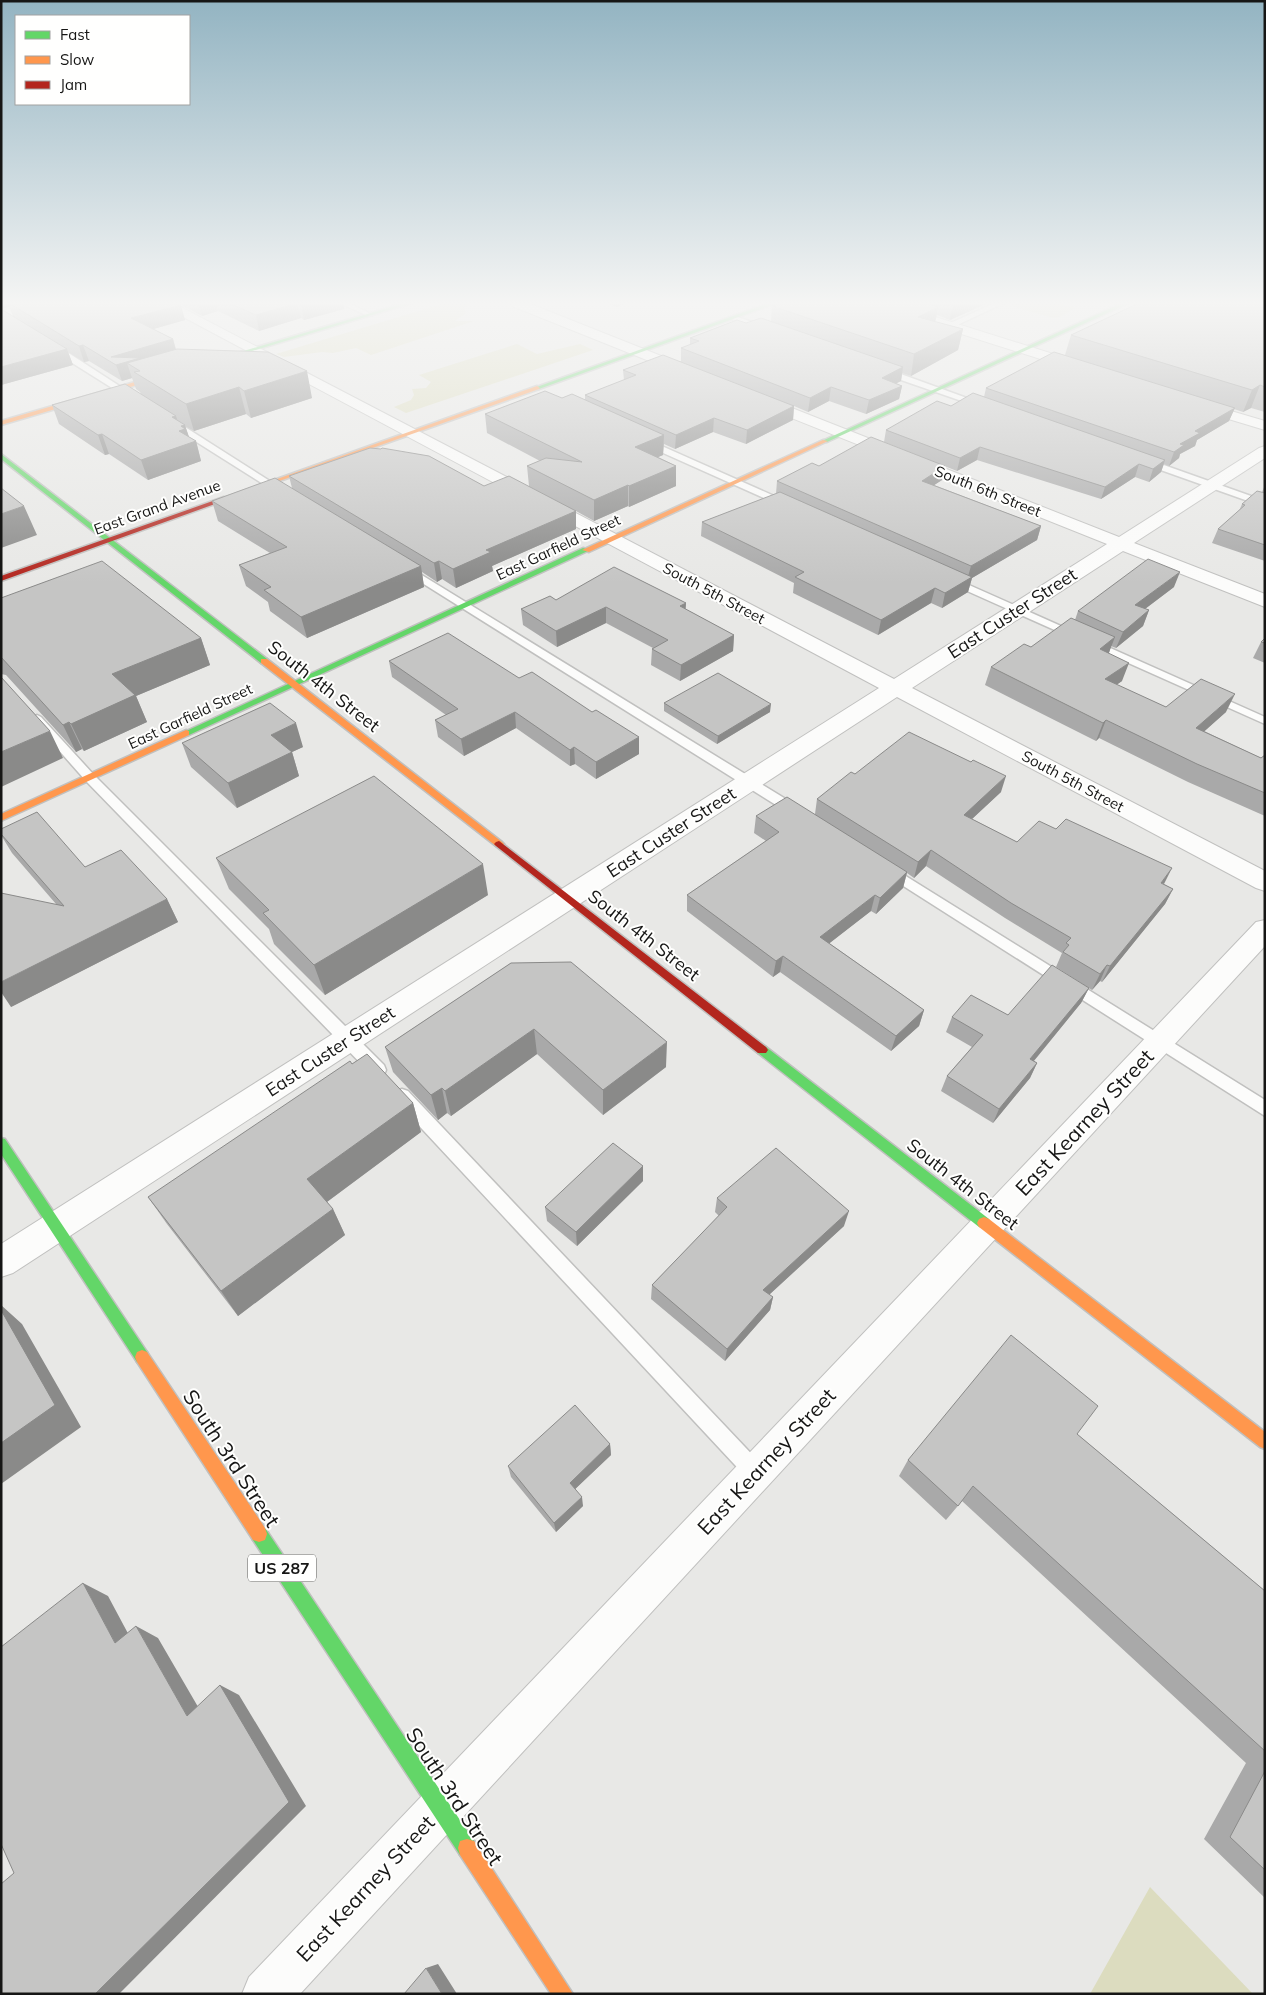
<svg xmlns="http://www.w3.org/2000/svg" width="1266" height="1995" font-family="Mulish,sans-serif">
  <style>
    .green { fill: #dcdcbf }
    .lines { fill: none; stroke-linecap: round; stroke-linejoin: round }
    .lane-casing { stroke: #c0c0bf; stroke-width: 3 }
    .street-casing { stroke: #c0c0bf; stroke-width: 2 }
    .fast-casing { stroke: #c0c0bf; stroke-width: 3 }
    .slow-casing { stroke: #c0c0bf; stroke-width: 3 }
    .jam-casing { stroke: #c0c0bf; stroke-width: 3 }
    .lane { fill: #fcfcfb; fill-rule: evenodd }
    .street { fill: #fcfcfb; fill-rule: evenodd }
    .fast { fill: #63d668; fill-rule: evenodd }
    .slow { fill: #ff974d; fill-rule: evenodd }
    .jam { fill: #b3261e; fill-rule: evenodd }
    .wall { fill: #a9a9a9; fill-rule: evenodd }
    .shaded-wall { fill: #8a8a89 }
    .building { fill: #c5c5c4; stroke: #8a8a89 }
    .labels { text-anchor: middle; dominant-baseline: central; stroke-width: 4; stroke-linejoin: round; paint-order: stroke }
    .far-street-label { font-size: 15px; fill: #161615; stroke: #fffffe }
    .shield { fill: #fffffe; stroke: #5c5c5b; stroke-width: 1 }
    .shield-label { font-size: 16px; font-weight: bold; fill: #161615 }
    .street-label { font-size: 18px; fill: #161615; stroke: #fffffe }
    .near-street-label { font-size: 21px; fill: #161615; stroke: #fffffe }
  </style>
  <rect width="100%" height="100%" fill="#e8e8e6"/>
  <path class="green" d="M445 303H471L464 307 466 313 455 321H474L371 355 356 348 333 353 322 352 284 357 276 354Z
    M1012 303H1057L1075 308 1060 317 1053 318 1012 306Z
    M517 344 537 354 580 344 593 350 406 413 394 407 411 400 414 395 412 389 426 388 431 382 419 375Z
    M1150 1887 1253 1994H1090Z"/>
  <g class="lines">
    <g class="lane-casing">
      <path id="lane" d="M340 303H349L373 315 368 316Z
        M995 303H1004L951 328 944 326Z
        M734 316 768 327 769 329 762 331 732 319V317Z
        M50 345H56L135 396 128 398 50 349Z
        M881 369H887L986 405 979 407 881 373Z
        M168 420H174L284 490 282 492H276L168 424Z
        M646 439 790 503 792 505 790 507H784L643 444 642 442Z
        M1144 458 1265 501V507L1141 463 1140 461Z
        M407 566 802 809 803 812 797 816 792 815 403 571 402 569Z
        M951 577 1265 717V724L947 582V578Z
        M37 715 41 717 94 775 384 1065 386 1070 384 1075 378 1076 372 1075 86 781 33 721 31 719Z
        M888 865 1265 1100V1116L883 873 881 870 883 867Z
        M402 1089 408 1091 762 1465 765 1472 762 1479 755 1482 748 1479 396 1101 394 1096 396 1091Z"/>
    </g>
    <g class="street-casing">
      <path id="street" d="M32 303H54L52 306 1 319V311Z
        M157 303H173L894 679 1107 544 754 403 752 400 754 397H764L1119 537 1259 448 1265 446V458L1134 543 1265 594V607L1123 551 912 688 1265 871V891L1256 888 897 697 13 1273 1 1277V1244L879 688Z
        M510 303H528L694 369 696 372 694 375H684L512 306Z
        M871 303H891L1085 364 1087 367 1085 370H1075L873 306Z
        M1197 401 1265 421V430L1192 408 1190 405 1192 402Z
        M1265 920V946L300 1994H242L249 1977 1256 922Z"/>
    </g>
    <g class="fast-casing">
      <path id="fast" d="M404 303H412L212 363 207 362Z
        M769 303H777L539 389 534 388Z
        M1122 303H1129L827 442 822 441Z
        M1 454 267 659V663H261L1 459Z
        M583 548 590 550 189 735H183L182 733Z
        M762 1045 766 1047 989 1219 991 1223 989 1227 984 1229 979 1227 758 1053 756 1050 758 1047Z
        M1 1138 5 1139 147 1352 149 1357 147 1362 142 1364 137 1362 1 1154Z
        M259 1526 265 1528 474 1841 476 1848 474 1855 467 1857 460 1855 253 1540 251 1534 253 1528Z"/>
    </g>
    <g class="slow-casing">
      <path id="slow" d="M169 372 171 375 1 425V421Z
        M537 386 540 388 539 389 226 500 221 499Z
        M823 440 828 441 589 552 582 550Z
        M261 659H267L502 842 504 844 502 846H496L261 663Z
        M186 730 189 731V735L1 821V814Z
        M984 1217 989 1219 1265 1432V1449L1260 1447 979 1227 977 1223 979 1219Z
        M142 1350 147 1352 265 1528 267 1534 265 1540 259 1542 253 1540 137 1362 135 1357 137 1352Z
        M467 1839 474 1841 573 1994H551L460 1855 458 1848 460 1841Z"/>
    </g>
    <g class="jam-casing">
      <path id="jam" d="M224 497 227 499 226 500 1 581V576Z
        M499 841 766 1047 768 1050 766 1053H758L496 846 494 844 496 842Z"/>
    </g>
    <use href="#lane" class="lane"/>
    <use href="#street" class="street"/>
    <use href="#fast" class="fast"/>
    <use href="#slow" class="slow"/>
    <use href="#jam" class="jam"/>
  </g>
  <path class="wall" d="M1 303H177L185 320 153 329 173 339 176 349 312 398 251 418 246 414 194 431 185 426 189 437 196 441 201 461 148 480 109 454 105 455 59 424 52 405 141 394 140 392 136 389 132 378 122 381 89 361 84 362 68 352 73 365 1 385ZM9 307 13 316 1 309Z
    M178 303H343L344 309 304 320 301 318 259 331 218 311 202 316Z
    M606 303H627L616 307Z
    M780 303H988L950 320 937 315 935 322 963 329 958 350 911 376 902 373 901 381 896 383 902 386 899 399 866 414 829 401 808 412 794 406 793 420 746 444 713 432 675 449 664 444 663 455 658 457 676 466V486L629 507 628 506 594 521 576 511V529L492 566 493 571 456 588 442 579 437 582 422 572 424 587 307 638 270 611 268 602 246 586 239 565 270 553 218 521 212 501 292 488 289 476 484 486H529L527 466 540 461 487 433 485 414 562 398 585 400V395L624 380 623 370 681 361V348L690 345V338L746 323 771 321 772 306Z
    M1265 303V412L1251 408 1243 412 1234 409 1229 421 1197 440 1195 446 1180 454 1179 458 1169 466 1164 464 1161 472 1149 482 1135 477 1101 499 977 460 957 471 884 442 886 430 951 406 984 397 986 388 1065 355 1071 335Z
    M819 466H945L942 480 934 485 1041 526 1037 540 972 578 968 592 942 608 931 603 878 635 793 593 794 583 701 536 702 522 776 494 777 481Z
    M1265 485V561L1212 543 1218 529 1239 511 1242 504 1262 492Z
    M1174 587 1145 609 1149 610 1143 626 1116 648 1111 646 1109 653 1122 681 1116 685 1166 707 1226 712 1204 731 1261 758 1265 755V816L1188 782 1099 738 1096 741 985 685 991 667 1031 647 1075 620 1078 611Z
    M1 598 201 638 210 665 136 696 147 722 84 751 82 749 76 752 6 675 1 674Z
    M556 600 686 603 685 609 734 635 733 651 680 681 651 665 652 649 653 648 606 623 557 647 523 625 521 609Z
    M1265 638V663L1253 658 1261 642Z
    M389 661 639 754 596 779 575 764 570 766 516 728 464 756 438 737 435 720 446 715 392 677Z
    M664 703 770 712 717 744 664 711Z
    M182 743 303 747 292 752 299 776 237 808 191 767Z
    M855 774 1001 792 972 819 1017 842 1164 884 1173 889 1165 904 1102 982 1100 981 1092 990 1056 967 1062 953 1005 918 926 866 914 878 907 873 903 888 876 914 871 911 829 943 924 1010 919 1026 891 1051 780 972 773 977 687 911V895L766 841 754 833 756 816 815 814 817 799Z
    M1 829 85 867 167 899 178 922 11 1007 56 904 12 853 1 835Z
    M216 858 488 895 325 995 274 944 269 929 229 889Z
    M511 963 666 1067 603 1115 537 1054 451 1116 447 1113 438 1120 393 1072 385 1047Z
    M1089 988 1081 1003 1034 1061 1037 1063 1030 1078 993 1123 941 1091 947 1076 972 1047 946 1032 952 1017 1008 1015Z
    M352 1064 413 1103 421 1132 327 1202 333 1209 345 1235 238 1316 167 1224 148 1197Z
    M643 1181 577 1246 547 1221 545 1207Z
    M717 1198 844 1226 769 1295 773 1297 770 1310 725 1361 651 1299 652 1285 719 1216 715 1212Z
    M1077 1434 1265 1591V1898L1204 1839 1246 1763 962 1501 946 1520 899 1476 908 1460Z
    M610 1444 611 1455 575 1489 583 1506 556 1532 511 1477 508 1466Z"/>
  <path class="shaded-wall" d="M1 303H8L9 307 1 309Z
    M198 303H216L218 311 202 316Z
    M297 303 301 318 259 331 256 315Z
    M308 303H343L344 309 304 320 301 305Z
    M616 303H627L616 307Z
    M953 303H988L950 320Z
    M181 305 185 320 136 334 131 318Z
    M938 307 934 327 918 317Z
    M963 329 958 350 911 376 914 354Z
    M173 339 177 355 140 371 127 363 132 378 122 381 116 365 111 357Z
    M83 345 89 361 84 362 79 346Z
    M67 349 73 365 1 385V367Z
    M903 367 901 381 880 392 882 378Z
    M307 371 312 398 251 418 244 391Z
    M1260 385 1251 408 1243 412 1252 390Z
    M902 386 899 399 866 414 869 400Z
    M239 387 246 414 194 431 186 404Z
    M831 387 829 401 808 412 810 398Z
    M794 406 793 420 746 444 747 430Z
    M1235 408 1229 421 1197 440 1195 446 1180 454 1179 458 1169 466 1174 452 1180 444 1195 431Z
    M176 416 181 431V426L185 425 191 443 196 441 201 461 148 480 141 460 172 417Z
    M714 418 713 432 675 449 676 435Z
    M102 434 109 454 105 455 98 435Z
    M664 435 663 455 635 467V447Z
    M980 447 977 460 957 471 960 458Z
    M1165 460 1161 472 1149 482 1153 469Z
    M1139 464 1135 477 1101 499 1105 487Z
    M676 466V486L629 507V486Z
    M945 466 942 480 919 495 922 481Z
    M628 485V506L594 521V500Z
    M24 506 37 535 1 548V514Z
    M576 511V529L492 566 493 571 456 588 453 569 486 550Z
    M1041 526 1037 540 972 578 968 592 942 608 945 593 967 580 971 566Z
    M439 561 442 579 437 582 434 563Z
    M421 566 424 587 307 638 301 617Z
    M1180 572 1174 587 1129 621 1135 605Z
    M935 588 931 603 878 635 881 620Z
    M686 603 685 619 680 606Z
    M606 607V623L557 647 556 631Z
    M1149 610 1143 626 1116 648 1123 632Z
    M734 635 733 651 680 681 681 665Z
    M1115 637 1108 655 1100 649Z
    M201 638 210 665 136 696 147 722 84 751 71 724 112 674Z
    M1129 663 1122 681 1098 698 1105 679Z
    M1235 694 1226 712 1188 746 1196 728Z
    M771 704 770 712 717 744 718 736Z
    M515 712 516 728 464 756 461 739Z
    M1106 720 1099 738 1096 741 1103 723Z
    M69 722 82 749 76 752 63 725Z
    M296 723 303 747 292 752 299 776 237 808 228 783 271 735Z
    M50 731 63 758 1 787V752Z
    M639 737V754L596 779V762Z
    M574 747 575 764 570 766V750Z
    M1006 776 1001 792 959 831 964 815Z
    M931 850 926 866 914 878 918 862Z
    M483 864 488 895 325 995 314 965Z
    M1172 868 1164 884 1161 883Z
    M907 872 903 888 876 914 880 898Z
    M1173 889 1165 904 1102 982 1110 966Z
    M875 895 871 911 817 953 820 937Z
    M167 899 178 922 11 1007 1 992V982Z
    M783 956 780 972 773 977 776 961Z
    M1107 965 1100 981 1092 990 1100 974Z
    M1089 988 1081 1003 1023 1074 1030 1059Z
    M924 1010 919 1026 891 1051 896 1036Z
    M534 1029 537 1054 451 1116 445 1091Z
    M667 1042 666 1067 603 1115V1090Z
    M1037 1063 1030 1078 993 1123 999 1109Z
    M442 1088 447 1113 438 1120 431 1095Z
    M413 1103 421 1132 320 1207 307 1179Z
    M643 1166V1181L577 1246 576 1232Z
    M333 1209 345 1235 238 1316 221 1291Z
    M849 1211 844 1226 760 1303 763 1290Z
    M773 1297 770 1310 725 1361 727 1349Z
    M1 1305 22 1324 81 1427 1 1484Z
    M610 1444 611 1455 571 1493 570 1483Z
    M582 1497 583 1506 556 1532 554 1523Z
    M83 1583 108 1596 139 1654 115 1643Z
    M136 1626 158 1638 208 1724 187 1716Z
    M220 1685 239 1695 306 1806 119 1994H95Z
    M438 1964 457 1994H442L426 1968Z"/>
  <path class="building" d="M9 303H177L181 305 131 318 173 339 111 357 140 358 116 365 83 345 79 346Z
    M229 303H308L301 305 297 303 256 315Z
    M780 303H926L938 307 918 317 963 329 914 354 772 306Z
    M1139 303H1265V387L1260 385 1252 390 1071 335Z
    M1 309 67 349 1 367Z
    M761 318 903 367 882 378 902 386 869 400 831 387 810 398 681 348 699 341 690 338 737 320 746 323Z
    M177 349 268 352 307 371 244 391 239 387 186 404 134 372 140 371 127 363Z
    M1054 352 1235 408 1195 431 1200 433 1180 444 1184 445 1174 452 986 388Z
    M663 355 794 406 747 430 714 418 676 435 585 395 636 375 623 370Z
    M125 384 176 416 172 417 185 425 181 426 185 429 179 431 196 441 141 460 102 434 98 435 52 405Z
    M545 391 562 398 572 394 664 435 635 447 676 466 629 486 628 485 594 500 527 466 546 458 582 462 485 414Z
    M973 393 1165 460 1153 469 1139 464 1105 487 980 447 960 458 886 430 937 401 951 406Z
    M871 437 945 466 922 481 1041 526 971 566 777 481 812 463 819 466Z
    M370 448 381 449 382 448 429 456 484 486 509 476 576 511 486 550 491 552 453 569 439 561 434 563 289 476Z
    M275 478 421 566 301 617 264 590 271 587 239 565 287 547 212 501Z
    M1 488 24 506 1 514Z
    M1257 491 1265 493V545L1218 529 1245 505 1242 504Z
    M780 492 972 577 945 593 935 588 881 620 795 577 804 572 702 522Z
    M1148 559 1180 572 1135 605 1149 610 1123 632 1078 611Z
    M102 561 201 638 112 674 135 695 71 724 69 722 63 725 1 657V598Z
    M614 567 686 603 680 606 734 635 681 665 652 649 668 640 606 607 556 631 521 609 550 596 556 600Z
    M1071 618 1115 637 1100 649 1129 663 1105 679 1166 707 1201 679 1235 694 1196 728 1261 758 1265 755V793L1197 764 1106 720 1103 723 991 667 1024 644 1031 647Z
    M448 633 519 678 532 672 592 712 596 710 639 737 596 762 574 747 570 750 515 712 461 739 435 720 458 709 389 661Z
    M1265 638V643L1261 642Z
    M718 673 771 704 718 736 664 703Z
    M1 677 50 731 1 752Z
    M270 703 296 723 271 735 292 752 228 783 182 743Z
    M909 732 971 762 973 760 1006 776 964 815 1017 842 1039 821 1056 829 1066 819 1172 868 1161 883 1173 889 1110 966 1107 965 1100 974 1063 952 1069 945 1066 943 1071 938 1011 903 931 850 918 862 817 799 851 772 855 774Z
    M374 776 483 864 314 965 263 913 269 910 216 858Z
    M787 797 907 872 880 898 875 895 820 937 924 1010 896 1036 783 956 776 961 687 895 779 832 756 816Z
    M37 812 85 867 121 850 167 899 1 982V893L64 906 1 834V829Z
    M571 962 667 1042 603 1090 534 1029 445 1091 442 1088 431 1095 385 1047 511 963Z
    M1052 965 1089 988 1030 1059 1037 1063 999 1109 947 1076 983 1035 952 1017 971 995 1008 1015Z
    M367 1054 413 1103 307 1179 333 1209 221 1291 148 1197 350 1061 352 1064Z
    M613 1143 643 1166 576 1232 545 1207Z
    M776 1148 849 1211 763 1290 773 1297 727 1349 652 1285 727 1207 717 1198Z
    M1 1310 55 1405 1 1443Z
    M1011 1335 1098 1406 1077 1434 1265 1591V1751L973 1486 958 1506 908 1460Z
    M575 1405 610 1444 570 1483 582 1497 554 1523 508 1466Z
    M83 1583 115 1643 136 1626 187 1716 220 1685 289 1802 95 1994H1V1884L14 1873 1 1844V1647Z
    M1265 1771V1870L1230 1837Z
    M426 1968 442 1994H404Z"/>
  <linearGradient id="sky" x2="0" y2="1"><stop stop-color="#93b4c2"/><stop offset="0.52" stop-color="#f5f5f4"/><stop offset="1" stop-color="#f5f5f4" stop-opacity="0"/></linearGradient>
  <rect width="1266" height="583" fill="url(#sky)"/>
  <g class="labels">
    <g class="far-street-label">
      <text transform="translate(988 491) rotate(22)">South 6th Street</text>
      <text transform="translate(157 507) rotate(-20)">East Grand Avenue</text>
      <text transform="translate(558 547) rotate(-25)">East Garfield Street</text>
      <text transform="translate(714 593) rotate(28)">South 5th Street</text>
      <text transform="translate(190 716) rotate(-25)">East Garfield Street</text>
      <text transform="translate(1073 781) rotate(28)">South 5th Street</text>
    </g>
    <rect class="shield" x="248" y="1554.5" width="68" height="27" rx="4"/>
    <g class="shield-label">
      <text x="282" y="1568">US 287</text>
    </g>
    <g class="street-label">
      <text transform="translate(1012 613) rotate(-33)">East Custer Street</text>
      <text transform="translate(324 686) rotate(38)">South 4th Street</text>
      <text transform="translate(671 832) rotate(-33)">East Custer Street</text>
      <text transform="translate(644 935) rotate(38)">South 4th Street</text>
      <text transform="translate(330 1051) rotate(-33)">East Custer Street</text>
      <text transform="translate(963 1184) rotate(38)">South 4th Street</text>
    </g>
    <g class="near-street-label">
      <text transform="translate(1084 1122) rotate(-47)">East Kearney Street</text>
      <text transform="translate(232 1458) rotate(57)">South 3rd Street</text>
      <text transform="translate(766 1461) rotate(-47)">East Kearney Street</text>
      <text transform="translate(455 1796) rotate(57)">South 3rd Street</text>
      <text transform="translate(365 1888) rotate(-47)">East Kearney Street</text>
    </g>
  </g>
  <rect width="1266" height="1995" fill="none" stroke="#161615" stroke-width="5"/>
  <rect x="15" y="15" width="175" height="90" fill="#fffffe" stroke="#a2a2a1"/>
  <rect x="25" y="31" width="25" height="8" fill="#63d668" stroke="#a2a2a1"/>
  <text x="60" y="40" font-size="15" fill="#161615">Fast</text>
  <rect x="25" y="56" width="25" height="8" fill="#ff974d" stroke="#a2a2a1"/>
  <text x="60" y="65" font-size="15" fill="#161615">Slow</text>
  <rect x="25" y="81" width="25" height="8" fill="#b3261e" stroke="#a2a2a1"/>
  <text x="60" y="90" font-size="15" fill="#161615">Jam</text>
</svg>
